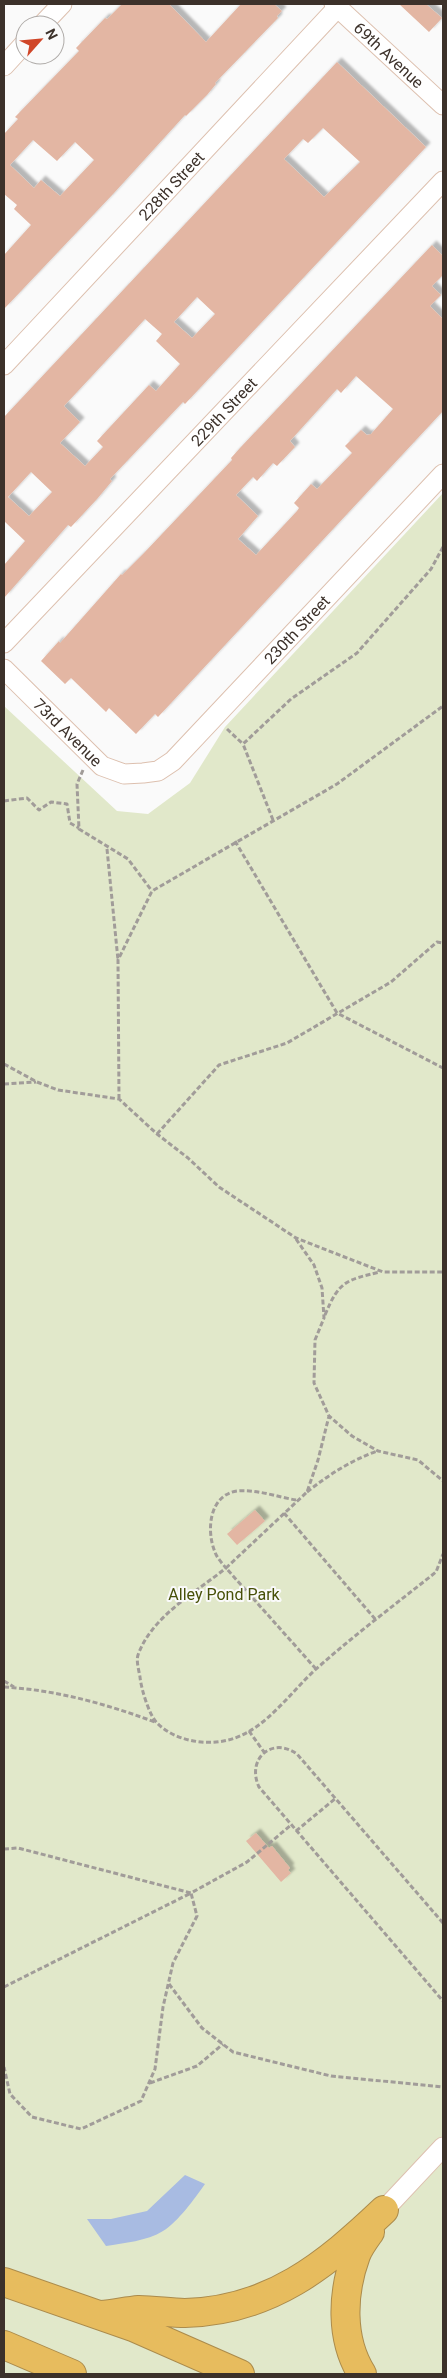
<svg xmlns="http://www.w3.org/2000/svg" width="447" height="2378" font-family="Roboto,sans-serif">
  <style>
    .green { fill: #e1e8ca }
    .water { fill: #a8bbe2 }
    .building { fill: #e3b6a3; fill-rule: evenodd; filter: url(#shadow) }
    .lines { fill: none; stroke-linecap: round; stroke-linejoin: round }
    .street-casing { stroke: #ddc0af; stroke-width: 21 }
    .highway-casing { stroke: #ab8b4c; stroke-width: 30 }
    .path { stroke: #a19c99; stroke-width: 3; stroke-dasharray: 5 2.5; stroke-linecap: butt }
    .street { stroke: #fff; stroke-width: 19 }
    .highway { stroke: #e7bc5e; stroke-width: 28 }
    .labels { text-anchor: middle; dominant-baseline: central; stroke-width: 4; stroke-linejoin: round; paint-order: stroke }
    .street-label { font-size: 16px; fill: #3c312a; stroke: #fafafa }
    .park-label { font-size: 16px; fill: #475008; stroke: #fafafa }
  </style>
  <defs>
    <filter id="shadow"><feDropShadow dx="4.5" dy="-4.5" stdDeviation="1" flood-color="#0004"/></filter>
  </defs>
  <rect width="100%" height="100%" fill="#fafafa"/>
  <path class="green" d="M443 493V2374H4V706L117 811 148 814 190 783 225 727Z"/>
  <path class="water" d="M185 2175 205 2184C195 2198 178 2222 163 2231 147 2241 124 2243 106 2246L87 2219H111L147 2211Z"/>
  <path class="building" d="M122 4H169L206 42 241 4H274L282 11 277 16 278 18 215 83 216 84 207 95 186 116 185 115 114 193 4 309V255L31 225 14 209 17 205 4 194V134L18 119 15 117 79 51 76 48 105 18 107 19ZM33 140 57 161 75 142 94 160 60 196 41 180 34 188 10 165Z
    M399 4H426L442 18 429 32Z
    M337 62 426 147 185 404 183 402 110 479 112 481 97 499 71 527 68 525 4 598V565L25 541 4 521V417ZM323 128 360 162 324 197 284 159 303 139 308 143ZM197 297 215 314 192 338 174 322ZM145 319 162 334 156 341 180 364 156 391 149 385 97 441 103 447 85 466 60 443 80 422 64 406ZM31 472 52 492 29 516 8 497Z
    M432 245 443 256V275L432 286 441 295 430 306 443 319V411L158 717 155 714 136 734 109 708 106 712 71 678 65 684 41 661 59 641 60 643 121 574 122 575 144 553 232 460 231 458 240 448ZM356 376 393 409 371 434 367 435 361 430 345 446 352 453 317 489 311 484 294 503 299 508 297 511 256 555 238 539 258 516 236 495 253 477 257 481 273 463 277 466 295 447 290 441 337 389 341 393Z
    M255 1510 265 1521 237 1545 227 1534Z
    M256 1833 269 1848 272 1846 290 1868 288 1870 291 1873 281 1882 246 1841Z"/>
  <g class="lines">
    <g class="street-casing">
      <g id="street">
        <path id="s1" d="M334 4 443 105"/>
        <path d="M42 25 62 4"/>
        <path d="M4 66 25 43"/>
        <path id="s2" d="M4 365 338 7"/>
        <path id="s3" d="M4 643 443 181"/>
        <path id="s4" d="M4 669 102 766 124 774 143 773 158 771 173 761 443 474"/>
        <path d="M384 2210 443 2147"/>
      </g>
    </g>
    <g class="highway-casing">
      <path id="highway" d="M4 2282 133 2327 240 2374
        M101 2315C114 2314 127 2311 139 2310 155 2310 170 2313 185 2313 270 2311 326 2265 384 2210
        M4 2345 72 2374
        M362 2374C340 2339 342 2293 356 2255 359 2247 365 2239 370 2232"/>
    </g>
    <path class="path" d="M227 729 243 744
      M83 770 77 784 79 829 128 859 152 891
      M4 801 27 798 39 810 51 802 67 804 70 823 79 828
      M273 820 243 744 291 699 357 653 431 569 443 547
      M235 841 337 1013 443 1068
      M107 849 118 960
      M4 1064 37 1082 58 1090 119 1099 157 1134 188 1158 219 1187 296 1238 383 1272H443
      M4 1084 36 1082
      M119 1099 118 960 152 891 337 784 443 706
      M157 1134 219 1065 287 1043 391 982 437 942 443 943
      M296 1239 314 1265 322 1288 324 1318 315 1340 314 1383 329 1416 352 1436 378 1451 418 1460 443 1481
      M325 1315C339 1281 346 1280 380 1272
      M307 1492C330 1474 350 1461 377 1451
      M296 1500C278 1497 256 1489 237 1491 209 1495 206 1531 215 1552 217 1558 222 1563 226 1568 195 1593 152 1616 138 1655 136 1661 139 1671 140 1677 141 1688 149 1715 157 1723 176 1742 210 1747 235 1738 267 1727 291 1692 315 1670 354 1635 396 1604 436 1572L443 1554
      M284 1513 376 1620
      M316 1669 226 1568 307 1492 318 1460 329 1416
      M4 1681 14 1687
      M4 1687C57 1690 106 1704 155 1722
      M249 1731 264 1752
      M296 1831 336 1798
      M4 1849 18 1848 191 1893 247 1862 291 1825
      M443 1923 297 1754C272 1736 246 1759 259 1787L443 2001
      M169 1984 202 2028 233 2052 331 2076 443 2087
      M4 1987 191 1893 197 1916 173 1963 163 2007 155 2069 141 2101 81 2129 32 2117 10 2094 4 2067
      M150 2083 197 2066 223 2044"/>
    <use href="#street" class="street"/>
    <use href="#highway" class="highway"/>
  </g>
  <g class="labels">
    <g class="street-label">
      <text stroke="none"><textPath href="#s1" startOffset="75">69th Avenue</textPath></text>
      <text stroke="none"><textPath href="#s2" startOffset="245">228th Street</textPath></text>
      <text stroke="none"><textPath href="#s3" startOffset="319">229th Street</textPath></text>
      <text stroke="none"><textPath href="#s4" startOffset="394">230th Street</textPath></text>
      <text stroke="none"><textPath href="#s4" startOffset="90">73rd Avenue</textPath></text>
    </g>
    <g class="park-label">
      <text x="224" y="1594">Alley Pond Park</text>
    </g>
  </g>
  <rect width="447" height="2378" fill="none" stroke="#3c312a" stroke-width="10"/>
  <g transform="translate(40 40) rotate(63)"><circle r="24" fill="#fafafa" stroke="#aeaaa7"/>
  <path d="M0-4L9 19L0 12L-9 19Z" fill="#d04628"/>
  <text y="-8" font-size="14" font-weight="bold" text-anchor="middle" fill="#3c312a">N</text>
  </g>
</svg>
